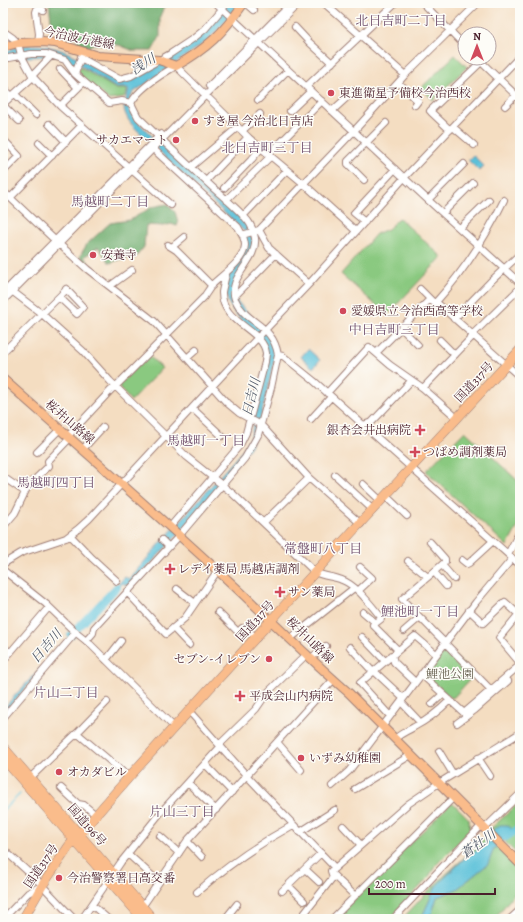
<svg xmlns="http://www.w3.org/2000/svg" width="523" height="922" font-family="Alegreya,'Noto Serif JP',serif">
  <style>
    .green { fill: #8ac980; stroke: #6a7456 }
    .forest { fill: #6fad6e; stroke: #5c664c }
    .water { fill: #5bc1d9; stroke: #527082 }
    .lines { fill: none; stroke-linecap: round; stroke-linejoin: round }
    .stream { stroke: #5bc1d9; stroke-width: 1.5 }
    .river { stroke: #5bc1d9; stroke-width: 8 }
    .minor-casing { stroke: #9f7e76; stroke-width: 8 }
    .major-casing { stroke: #9f7e76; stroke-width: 10 }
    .highway-casing { stroke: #9f7e76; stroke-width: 10 }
    .minor { stroke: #fff; stroke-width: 6 }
    .major { stroke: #fabc8b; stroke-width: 8 }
    .highway { stroke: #fabc8b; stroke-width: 9 }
    .poi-dot { fill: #d1495b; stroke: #fdfcf7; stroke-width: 1.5 }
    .labels { text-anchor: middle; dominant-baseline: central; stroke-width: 3; stroke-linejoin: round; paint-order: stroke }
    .street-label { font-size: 12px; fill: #4a1f2b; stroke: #fdfcf7 }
    .poi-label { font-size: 12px; fill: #4a1f2b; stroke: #fdfcf7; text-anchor: start }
    .park-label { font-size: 12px; fill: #605a49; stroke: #fdfcf7 }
    .neighbourhood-label { font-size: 13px; fill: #704f6d; stroke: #fdfcf7 }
    .water-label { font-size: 13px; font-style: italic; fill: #505868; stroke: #fdfcf7 }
  </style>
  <rect width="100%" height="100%" fill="#fdfcf7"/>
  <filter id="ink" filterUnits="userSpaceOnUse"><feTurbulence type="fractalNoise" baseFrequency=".025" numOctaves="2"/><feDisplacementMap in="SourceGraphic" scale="8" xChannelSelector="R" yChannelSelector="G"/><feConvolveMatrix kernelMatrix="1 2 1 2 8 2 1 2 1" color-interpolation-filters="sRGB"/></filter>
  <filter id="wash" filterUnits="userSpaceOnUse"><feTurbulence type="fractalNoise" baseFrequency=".012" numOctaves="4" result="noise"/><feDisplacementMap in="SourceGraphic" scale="16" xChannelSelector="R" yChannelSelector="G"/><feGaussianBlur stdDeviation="0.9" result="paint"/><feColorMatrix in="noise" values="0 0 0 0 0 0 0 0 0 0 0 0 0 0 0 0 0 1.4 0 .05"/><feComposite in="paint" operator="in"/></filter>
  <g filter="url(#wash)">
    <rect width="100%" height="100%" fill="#f4ddc1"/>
    <path class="green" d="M455 55 467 67 433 100 421 88Z
      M80 67 116 89H127V93L124 98 109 100 77 73Z
      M399 218 442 257 387 315 341 274 376 234 388 229Z
      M148 355 162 368 131 401 118 386Z
      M465 431 520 483V523L507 546 426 471Z
      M444 646 474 675 454 697 451 698 423 673Z
      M452 802 469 819 470 831 436 865 428 878 390 919H334Z
      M520 802V827L517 832 520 830V857L505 842 516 832 488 842 475 852 468 855 436 886 421 919H402L431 888 477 846 487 835V832Z
      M498 847 520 868V887L494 919H427L432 913 437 897 457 889 488 864 494 848Z"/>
    <path class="forest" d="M49 3H166L160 16V37L152 51H134L119 45 93 44 88 47 79 45 77 38 61 30 52 29Z
      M167 204 175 212 178 222 177 226 171 224 164 226 146 225 144 247 135 258H125L110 263C104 258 103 252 98 247L84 257 89 263 87 264 82 260 80 256 87 244 110 223 130 220 152 207Z"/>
    <path class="water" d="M229 3H240L225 22 207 41 134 92C130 97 128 103 129 109 132 123 229 205 246 222L252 235V251L241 270 233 297 267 334 276 353 260 421 251 446 182 530 131 585H126L123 583 72 635 3 714V710L10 701 121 581 125 577 129 579 241 452 250 437 252 431 254 418 268 362 255 334 234 312 228 302 225 289 229 274 242 257 245 232C213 202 180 173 150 142 142 134 131 126 127 117 119 102 130 97 128 88H116L80 65 76 66 58 56 3 58V52C9 51 12 48 17 47 45 41 66 50 90 65 101 72 112 80 126 82L192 41Z
      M473 155 484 166 479 171 468 160Z
      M308 349 320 360 313 368 301 357Z
      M500 825H507L516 832 520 827V830L494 848 488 864 457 889 437 897 432 913 427 919H421L436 886 468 855 475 852 488 842 487 835Z"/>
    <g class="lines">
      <path class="stream" d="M3 810 20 794"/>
      <path class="river" d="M71 635 117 587
        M506 837 520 828"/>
    </g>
  </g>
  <g filter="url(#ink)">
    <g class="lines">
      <g class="minor-casing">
        <path id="minor" d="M216 3 428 200 520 283
          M246 3 254 10
          M324 3 405 75
          M423 3 465 46
          M295 27 309 42 332 63
          M3 31 13 38 18 43 21 55 33 77 60 106 171 205
          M38 42 39 34 36 12 37 9 40 8 43 10
          M82 54 75 74 109 103 122 101 131 103
          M81 58 119 79 131 76 170 54 194 38 205 29 227 3
          M477 58 520 99
          M3 59 31 54H47L65 60 75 74
          M60 69 78 88
          M32 76 51 56
          M399 83 418 101 415 105
          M209 86 291 3
          M306 87 395 3
          M3 88 12 96
          M15 94 36 115
          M258 100 288 70
          M131 103 138 117C162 140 186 163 211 186 223 197 237 208 248 221 251 225 254 233 255 238 258 261 227 276 235 299 245 324 273 323 278 355L283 356 314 381 520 565
          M131 103C139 88 162 74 176 66L249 138 304 184 356 231
          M3 104 33 77
          M3 105 19 121
          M60 106 84 82
          M505 106 516 95
          M290 111 311 91
          M332 111 354 91
          M49 124 66 142
          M453 127 474 145
          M450 130 431 112 430 111 481 62
          M242 131 260 114
          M3 139 19 156 3 172
          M39 143 52 156
          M269 154 322 101
          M191 167 238 127
          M364 180 348 164V161L386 123
          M206 181 248 137
          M224 188 252 159 261 148
          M3 191 59 244 87 269 154 321 227 403 239 413 261 425 309 478 361 524
          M10 198 82 125
          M226 200 271 156
          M428 200 464 164
          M443 213 473 183
          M243 216 287 170
          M365 222 354 213 395 169
          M460 228 489 200
          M259 230 269 248 309 284
          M242 235 259 230 354 131 405 75 478 3
          M168 245 176 250 212 286
          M172 247 184 237
          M110 286 132 270
          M8 288 42 314 83 351 110 381 187 457 232 493 315 572C324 577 333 576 342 580 356 585 370 604 380 616L381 619 373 625 398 650
          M3 293 161 134
          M235 296 276 254
          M59 297 77 314 83 307 66 289
          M430 299 434 303 436 302 520 377
          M3 301 206 95 299 3
          M436 302C464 271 486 237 504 200
          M454 319 490 282 520 254
          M401 328 418 345
          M472 335 520 288
          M440 340 455 355
          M3 352 67 289
          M376 353 430 299 420 289
          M187 358 196 350
          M423 388 473 336
          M327 393 369 347 390 365 423 388 457 418
          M192 408 222 436
          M311 419 331 397
          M363 425 372 422 411 381
          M68 436 111 390 116 386 204 297C206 293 209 290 211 286 221 275 244 262 245 245 245 239 241 232 238 227L150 146
          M83 449 103 427
          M37 452 60 429
          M335 475 373 510
          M3 477 25 492
          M363 484 381 501
          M386 496 407 516
          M264 522 309 478
          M3 527 15 513 28 486 49 466 48 461 70 438
          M170 527 240 445 246 433 265 362C265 359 266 356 266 353 263 329 221 323 222 292 223 286 225 280 226 274
          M70 535 92 558 117 581
          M162 540 169 547
          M508 554 520 531
          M462 560 467 564 469 563 493 541
          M408 561 428 577 402 599 494 693
          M3 564 21 553 66 538 78 529 89 519 244 352 309 284 404 178 520 56
          M442 565 454 579
          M3 570 46 604 75 632 90 644 174 727
          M434 572 446 586
          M428 577 445 562V559L430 542
          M177 589 195 603
          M358 591 372 578 360 567
          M127 592 166 634 185 618 218 570
          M469 610 483 623 505 602 517 613 518 615 499 638 520 663
          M218 612 238 632 242 628H245L257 638
          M363 612 376 623
          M173 628 189 645
          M404 631 419 618
          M362 637 385 661
          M291 638 354 588
          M86 641 93 633 94 628 179 536 245 458 258 435 271 388 278 355
          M3 646 10 653
          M350 647 373 672
          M392 655 394 662 415 682
          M311 658 326 646
          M106 660 121 641
          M3 661 49 607
          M374 671 403 698
          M421 674 464 713 520 665
          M107 702 77 733 129 777
          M401 702 418 720
          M432 704 443 694
          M189 711 247 776 335 868 408 804 439 783 520 733
          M390 716 360 683 415 636 436 654
          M3 718 76 632
          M457 723 475 710 508 681
          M395 739C401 733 406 732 414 727 426 721 440 710 450 700
          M277 742 301 770
          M220 744 256 709 267 693 307 654
          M439 751 453 774
          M478 758 490 776
          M205 764 232 792
          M30 778 77 733
          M188 783 216 810
          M332 786 349 771 476 602 512 559
          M61 788 78 804 84 805 96 815
          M355 789 411 755
          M343 826 361 845
          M484 829 520 794
          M300 832 335 810
          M160 836 179 853
          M187 841 202 857
          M3 849 37 880 74 919
          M128 854 159 882
          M335 868 331 871 332 874 355 896
          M305 869 319 882
          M288 885 304 901
          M282 891 321 853
          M197 892C227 866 258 844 293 825
          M92 905 108 919
          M3 919 28 893 41 886
          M82 919 121 862 161 812 221 746
          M135 919 142 907 187 841 334 679
          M225 919 237 904
          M300 919 334 876
          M332 919 454 797
          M393 919 481 826
          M510 919 520 910"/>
      </g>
      <g class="major-casing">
        <path id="major" d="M3 47 18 43 43 42 55 43 98 56 159 60 176 66C208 48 223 33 244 3
          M3 379C75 443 148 506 218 571 262 611 304 654 349 693L520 864"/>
      </g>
      <g class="highway-casing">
        <path id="highway" d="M3 747 153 919
          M3 758 143 919
          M23 919 42 886 69 846 129 777 315 572 520 350"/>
      </g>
      <use href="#minor" class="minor"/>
      <use href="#major" class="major"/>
      <use href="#highway" class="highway"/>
    </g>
  </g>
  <g class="poi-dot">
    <circle cx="331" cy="93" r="4"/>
    <circle cx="195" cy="121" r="4"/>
    <circle cx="176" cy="140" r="4"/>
    <circle cx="93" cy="255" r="4"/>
    <circle cx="343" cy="311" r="4"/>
    <path d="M418 424h4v4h4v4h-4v4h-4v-4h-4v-4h4z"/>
    <path d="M413 446h4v4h4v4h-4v4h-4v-4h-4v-4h4z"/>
    <path d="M168 563h4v4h4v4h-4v4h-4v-4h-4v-4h4z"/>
    <path d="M278 586h4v4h4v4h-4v4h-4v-4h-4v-4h4z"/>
    <circle cx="269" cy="659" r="4"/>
    <path d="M238 690h4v4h4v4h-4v4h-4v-4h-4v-4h4z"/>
    <circle cx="301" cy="758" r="4"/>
    <circle cx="59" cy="772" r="4"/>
    <circle cx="59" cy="878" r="4"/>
  </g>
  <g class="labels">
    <g class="street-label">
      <text transform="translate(79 38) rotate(11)">今治波方港線</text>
      <text transform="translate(474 382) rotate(-47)">国道317号</text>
      <text transform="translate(70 422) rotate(41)">桜井山路線</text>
      <text transform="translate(255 621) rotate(-48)">国道317号</text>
      <text transform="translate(310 640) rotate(44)">桜井山路線</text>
      <text transform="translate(87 825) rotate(49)">国道196号</text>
      <text transform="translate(41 866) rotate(-56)">国道317号</text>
    </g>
    <g class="poi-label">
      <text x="339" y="93">東進衛星予備校今治西校</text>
      <text x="203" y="121">すき屋 今治北日吉店</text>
      <text x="168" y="140" text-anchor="end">サカエマート</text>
      <text x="101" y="255">安養寺</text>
      <text x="351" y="311">愛媛県立今治西高等学校</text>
      <text x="411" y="430" text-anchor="end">銀杏会井出病院</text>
      <text x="423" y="452">つばめ調剤薬局</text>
      <text x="178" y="569">レデイ薬局 馬越店調剤</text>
      <text x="288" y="592">サン薬局</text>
      <text x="261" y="659" text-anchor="end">セブン-イレブン</text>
      <text x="249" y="696">平成会山内病院</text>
      <text x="309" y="758">いずみ幼稚園</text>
      <text x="67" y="772">オカダビル</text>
      <text x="67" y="878">今治警察署日高交番</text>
    </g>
    <g class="park-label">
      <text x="450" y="674">鯉池公園</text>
    </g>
    <g class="neighbourhood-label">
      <text x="401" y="20">北日吉町二丁目</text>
      <text x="267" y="147">北日吉町三丁目</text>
      <text x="110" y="201">馬越町二丁目</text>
      <text x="394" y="329">中日吉町三丁目</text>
      <text x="206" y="440">馬越町一丁目</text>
      <text x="56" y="482">馬越町四丁目</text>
      <text x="323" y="548">常盤町八丁目</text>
      <text x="420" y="611">鯉池町一丁目</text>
      <text x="66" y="692">片山二丁目</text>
      <text x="182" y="811">片山三丁目</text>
    </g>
    <g class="water-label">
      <text transform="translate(143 64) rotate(-32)">浅川</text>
      <text transform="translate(251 397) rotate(-76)">日吉川</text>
      <text transform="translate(46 646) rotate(-49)">日吉川</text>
      <text transform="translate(478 844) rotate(-36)">蒼社川</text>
    </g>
  </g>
  <rect width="523" height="922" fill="none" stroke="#fdfcf7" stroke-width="16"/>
  <g transform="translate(477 46)"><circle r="19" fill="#fdfcf7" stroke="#b5a4a5"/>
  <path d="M0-3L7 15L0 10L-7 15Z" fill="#d1495b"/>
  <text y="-6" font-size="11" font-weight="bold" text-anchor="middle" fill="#4a1f2b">N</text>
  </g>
  <path d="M369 888v6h126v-6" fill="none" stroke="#4a1f2b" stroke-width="2"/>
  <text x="375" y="888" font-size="12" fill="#4a1f2b" stroke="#fdfcf7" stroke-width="3" paint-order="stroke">200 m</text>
</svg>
